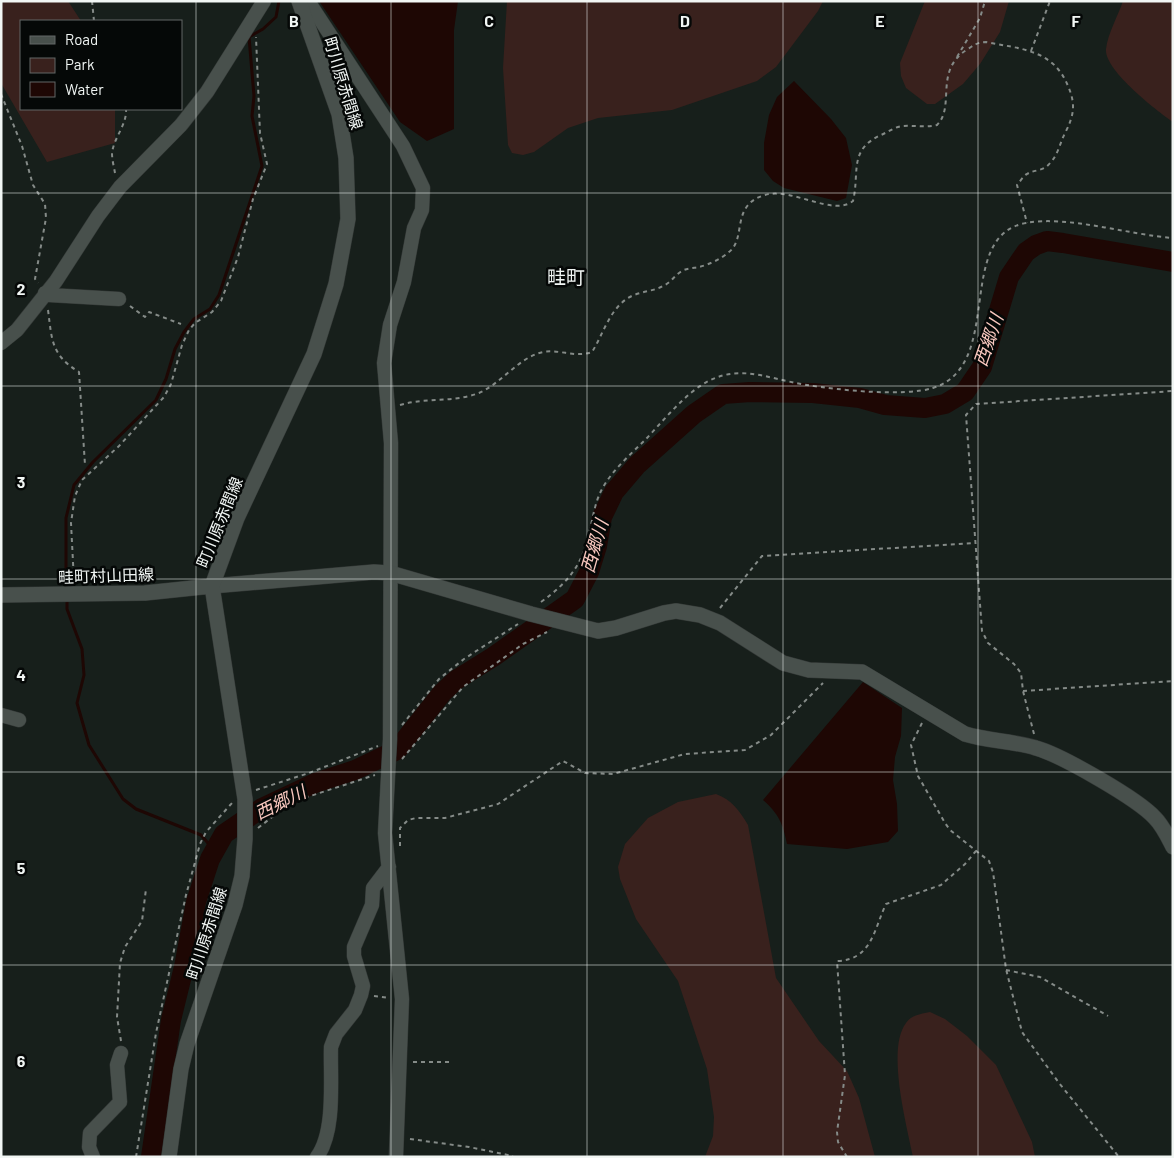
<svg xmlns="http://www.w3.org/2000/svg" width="1174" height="1158" font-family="Barlow,'Noto Sans JP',sans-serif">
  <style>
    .green { fill: #39211d }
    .water { fill: #1e0704 }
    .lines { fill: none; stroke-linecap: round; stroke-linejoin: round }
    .stream { stroke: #1e0704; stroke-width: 3 }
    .river { stroke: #1e0704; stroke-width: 20 }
    .minor-casing { stroke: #333836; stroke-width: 15 }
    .tertiary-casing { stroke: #333836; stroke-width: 16 }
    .secondary-casing { stroke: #333836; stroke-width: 16 }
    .path { stroke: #858b88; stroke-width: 2; stroke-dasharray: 4 4; stroke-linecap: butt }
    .minor { stroke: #48504c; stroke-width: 14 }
    .tertiary { stroke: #48504c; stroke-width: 15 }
    .secondary { stroke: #48504c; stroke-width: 15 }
    .grid { fill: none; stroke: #f1f6f4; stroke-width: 1; stroke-opacity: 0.55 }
    .labels { text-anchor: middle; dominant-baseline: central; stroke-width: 5; stroke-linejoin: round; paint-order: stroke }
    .street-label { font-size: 16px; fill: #f1f6f4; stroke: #050807 }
    .water-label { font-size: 18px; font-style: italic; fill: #f8c7be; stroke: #050807 }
    .quarter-label { font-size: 19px; fill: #f1f6f4; stroke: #050807 }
    .grid-label { font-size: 16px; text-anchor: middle; font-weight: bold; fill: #f1f6f4; stroke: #050807; stroke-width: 5; stroke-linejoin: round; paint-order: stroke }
  </style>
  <rect width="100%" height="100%" fill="#171f1b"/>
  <path class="green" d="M1 1H68L81 21H21V109H115V143L47 162 1 83Z
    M507 1H823L818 11 776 67 757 81 672 110 598 118 568 128 534 152 523 155 512 153 508 145 503 68Z
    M925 1H1009L1000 32 980 64 963 84 935 104H927L906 88 901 76 900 63Z
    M1123 1H1173V122C1156 110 1104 70 1106 49 1108 33 1118 16 1123 1Z
    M716 794C732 800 739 810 748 825L776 978 819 1041 847 1071 859 1098 875 1157H705L713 1136 714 1117 707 1069 678 981 636 919 620 879 618 867 625 844 648 818 678 802Z
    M930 1012 945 1019 967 1036 996 1065 1032 1142 1035 1157H913C907 1126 886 1049 906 1023 911 1015 921 1014 930 1012Z"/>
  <path class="water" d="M319 1H458L454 30V129L427 141 400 122Z
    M794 81 831 119 846 138 852 165 846 198 837 201 784 188 773 181 764 170V143L769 115 777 97Z
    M863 682 902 708 901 736 895 757 893 780 897 804 898 831 888 842 847 849 787 844C783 824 779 814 763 800Z"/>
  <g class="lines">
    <path class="stream" d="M66 590V518L74 485 93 462 156 400 166 379 175 349 184 332 194 319 210 309 219 295 262 166 252 116 254 96 249 37 263 29 276 17 279 1
      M67 599V609L82 649 84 675 77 703 89 745 123 799 136 809 201 835 214 850"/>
    <path class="river" d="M151 1157 171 1020 184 967 196 902 210 859 224 834 262 808 315 783 355 770 397 750 442 693 456 680 493 657 575 599 589 572 597 546 602 517 614 492 637 465 694 414 723 394 750 392 813 393 860 398 885 405 925 408 945 404 965 392 982 367 1009 277 1026 252 1036 245 1047 241 1063 243 1173 262"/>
    <g class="minor-casing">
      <path id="minor" d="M308 1 403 146 423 188 422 210 414 228 404 282 390 325 384 363 391 443 390 739 385 833 402 999 396 1157
        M45 293 49 295 119 299
        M1 343 17 330 56 281 98 216 120 187 181 125 207 92 264 1
        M1 715 19 720
        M93 1157 89 1147 90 1133 120 1102 117 1065 121 1053
        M317 1157C336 1131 330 1078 331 1047L336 1034 355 1010 361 995 363 986 354 956V947L372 905 373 888 389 867"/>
    </g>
    <g class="tertiary-casing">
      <path id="tertiary" d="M212 586 374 572 390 573 531 614 598 631 616 628 664 613 676 611 700 615 720 623 783 663 809 670 862 672 965 734C988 741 1013 741 1036 748 1061 755 1138 799 1155 818 1163 826 1168 837 1173 847"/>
    </g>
    <g class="secondary-casing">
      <path id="secondary" d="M1 595 145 593 212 586
        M169 1157 181 1069 187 1044 235 905 242 876 245 839V799L212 586 237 518 314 354 336 284 348 219 346 158 339 114 299 1"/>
    </g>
    <path class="path" d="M92 1 94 21
      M1031 51 1050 1
      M957 57 980 18 985 1
      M1 94 22 146 33 185 45 204 46 218 35 279 38 283
      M115 173C114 167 112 160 112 153 114 137 127 125 126 109
      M130 306 145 317 149 312 181 324
      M48 310C52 340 51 355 79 372L85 465
      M400 405C427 397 453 403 479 393 502 383 519 357 543 352 559 349 576 358 592 352 604 333 611 304 634 295 644 291 654 291 663 286 671 283 676 273 684 270 689 268 694 268 699 267 708 265 721 259 729 252 747 238 730 205 765 195 792 187 833 217 853 201 860 172 848 150 881 135 888 132 895 127 902 126 914 125 925 128 937 125 956 106 933 70 968 49 974 45 978 42 986 42 1020 49 1053 49 1068 86 1076 104 1074 116 1065 133 1060 143 1058 155 1050 163 1043 172 1035 169 1027 174 1023 176 1020 182 1017 185L1027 223
      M74 582 71 523 75 496 82 480 119 446 164 397 171 384 182 345 189 330 195 323 212 312 221 301 238 257 253 199 267 164 260 133 256 37
      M541 602C570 581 583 564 590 529 593 517 595 503 601 491 611 471 630 455 646 439 661 423 675 406 692 392 733 359 762 378 807 385 839 390 903 397 933 388 1006 365 953 236 1026 223 1067 215 1130 235 1173 238
      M720 608 762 556 975 543
      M1023 691 1173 681
      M922 723 911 745 918 776 945 823 950 830 989 861 993 872 1006 969 1022 1032 1059 1083 1119 1157
      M402 725 439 679 464 659 518 624
      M1034 734 1023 691 1021 673 1014 664 988 643 982 631 966 415 976 404 1173 391
      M402 759 463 687 523 644 547 632
      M256 790 309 773 378 746
      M258 828 285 807 301 799 375 775
      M400 846V828L408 820 416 818H445L498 804 563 761 585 773 613 774 685 754 745 750 771 735 823 683
      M1006 970 1040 977 1108 1016
      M374 996 389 998
      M121 1041 117 1017 120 963 125 947 142 921 146 889
      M413 1062H449
      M410 1139 469 1147 513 1156
      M136 1157 156 1033 186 895 200 844 206 832 232 803
      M847 1157 838 1142 837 1132 845 1075 837 961C872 960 874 929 886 904L941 885 965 864 976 851"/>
    <use href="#minor" class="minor"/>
    <use href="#tertiary" class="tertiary"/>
    <use href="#secondary" class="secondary"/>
  </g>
  <path class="grid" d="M196 1V1157M391 1V1157M587 1V1157M783 1V1157M978 1V1157M1 193H1173M1 386H1173M1 579H1173M1 772H1173M1 965H1173"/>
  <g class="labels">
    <g class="street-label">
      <text transform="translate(344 83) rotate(73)">町川原赤間線</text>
      <text transform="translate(219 522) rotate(-68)">町川原赤間線</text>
      <text transform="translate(106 575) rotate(-2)">畦町村山田線</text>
      <text transform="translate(206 933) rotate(-72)">町川原赤間線</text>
    </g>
    <g class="water-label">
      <text transform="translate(988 340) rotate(-71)">西郷川</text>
      <text transform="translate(594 546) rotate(-74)">西郷川</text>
      <text transform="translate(280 802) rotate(-26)">西郷川</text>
    </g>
    <g class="quarter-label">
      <text x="566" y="276">畦町</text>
    </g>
  </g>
  <g class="grid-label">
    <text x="294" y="27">B</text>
    <text x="489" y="27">C</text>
    <text x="685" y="27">D</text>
    <text x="880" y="27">E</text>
    <text x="1076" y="27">F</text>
    <text x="21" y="295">2</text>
    <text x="21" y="488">3</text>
    <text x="21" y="681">4</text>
    <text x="21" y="874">5</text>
    <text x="21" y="1067">6</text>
  </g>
  <rect width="1174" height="1158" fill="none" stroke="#f1f6f4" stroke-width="5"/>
  <rect x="20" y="20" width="162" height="90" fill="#050807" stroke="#636766"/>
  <rect x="30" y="36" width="25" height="8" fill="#48504c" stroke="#636766"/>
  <text x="65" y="45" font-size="15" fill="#f1f6f4">Road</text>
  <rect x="30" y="58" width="25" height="15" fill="#39211d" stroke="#636766"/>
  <text x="65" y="70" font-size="15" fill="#f1f6f4">Park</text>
  <rect x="30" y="82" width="25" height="15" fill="#1e0704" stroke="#636766"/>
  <text x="65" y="95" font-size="15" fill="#f1f6f4">Water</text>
</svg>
